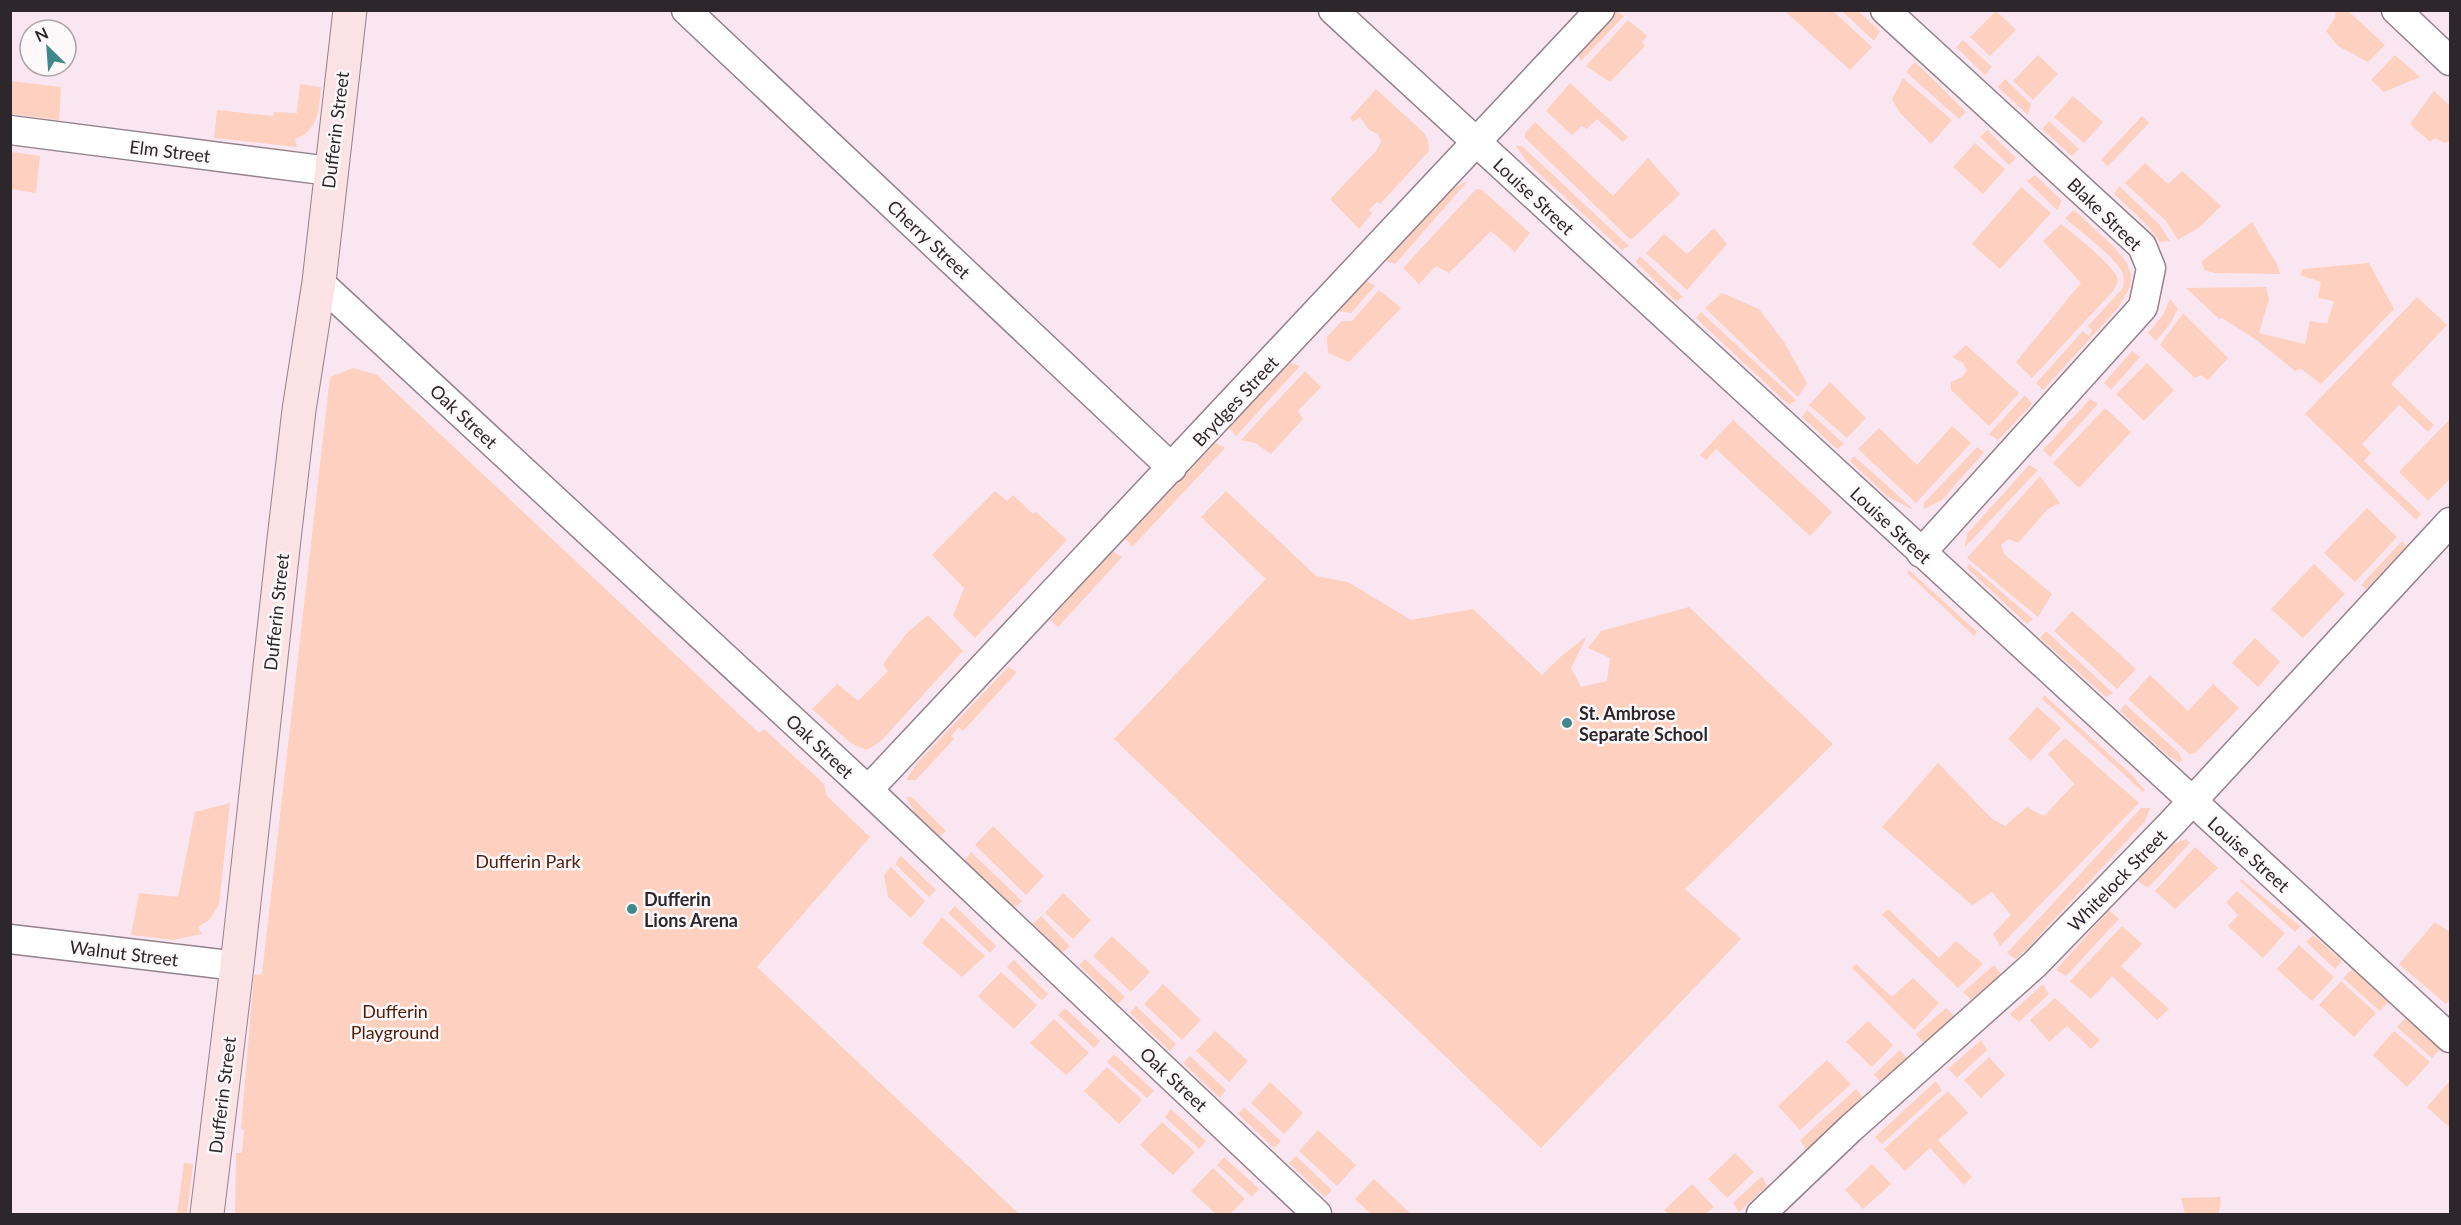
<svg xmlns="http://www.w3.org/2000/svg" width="2461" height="1225" font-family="Lato,sans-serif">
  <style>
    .green { fill: #fdd0bf }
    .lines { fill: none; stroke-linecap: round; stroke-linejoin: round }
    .street-casing { stroke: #93818b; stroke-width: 31 }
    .secondary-casing { stroke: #93818b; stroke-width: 35 }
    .street { stroke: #fff; stroke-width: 28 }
    .secondary { stroke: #fbe2e5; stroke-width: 33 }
    .poi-dot { fill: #40888c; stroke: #fdf9fb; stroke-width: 2 }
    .labels { text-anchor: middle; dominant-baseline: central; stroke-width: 5; stroke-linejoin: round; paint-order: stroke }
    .street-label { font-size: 18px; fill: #2d262a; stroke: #fdf9fb }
    .poi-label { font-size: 18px; font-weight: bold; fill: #2d262a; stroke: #fdf9fb; text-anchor: start }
    .park-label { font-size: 18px; fill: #4e1c08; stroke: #fdf9fb }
  </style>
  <rect width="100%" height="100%" fill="#fae6f1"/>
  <path class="green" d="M1616 11 1624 16 1581 61 1576 53Z
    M1785 11H1833L1872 47 1850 70Z
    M1842 11H1858L1880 31 1874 41Z
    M1996 11 2016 30 1990 56 1970 37Z
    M2336 11H2348L2385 45 2368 62 2338 46 2326 31 2335 18Z
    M1628 20 1647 36 1642 42 1645 46 1610 82 1586 66Z
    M1963 40 1992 67 1985 75 1956 47Z
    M2038 55 2058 74 2033 100 2013 81Z
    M2395 55 2420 77 2384 92 2371 80Z
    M1915 62 1966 112 1959 119 1906 72Z
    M1903 78 1952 120 1931 144 1900 113 1892 99Z
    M2005 79 2031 104 2028 115 1998 87Z
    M11 81 61 87 59 120 11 114Z
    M1570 83 1628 137 1623 142 1597 119 1587 129 1582 126 1572 135 1546 111Z
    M300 84 321 87C319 108 319 131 295 139L297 147 214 138 217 110 273 116 274 112 297 113Z
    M1376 89 1424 133 1428 140 1429 151 1380 204 1377 202 1369 210 1372 213 1359 229 1330 199 1376 151 1381 142 1378 134 1369 130 1360 117 1353 122 1350 118Z
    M2434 91 2450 106V141L2444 143 2435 138 2430 142 2410 124Z
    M2073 96 2103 122 2084 143 2054 117Z
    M2142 116 2149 123 2108 166 2101 160Z
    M2049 121 2079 149 2072 156 2042 129Z
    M1535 122 1613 196 1648 158 1680 194 1631 240 1525 138V133Z
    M1987 130 2016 158 2009 165 1980 137Z
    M1975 143 2005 169 1983 194 1953 167Z
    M1516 146H1522L1629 246 1622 250 1528 163Z
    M11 152 40 156 36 193 11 189Z
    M2145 163 2168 184 2182 171 2221 206 2200 227 2178 240 2166 221 2125 183Z
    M2035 175 2062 201 2057 210 2027 181Z
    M1468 181 1395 264 1386 261C1407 237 1437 192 1468 181Z
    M2119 186 2159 224 2170 241 2160 242 2147 225 2114 194Z
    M2021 187 2051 213 2000 269 1972 244Z
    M1476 189 1482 190 1530 233 1515 252 1491 231 1449 273 1436 266 1419 284 1403 268Z
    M2074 210 2113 246 2127 263 2131 275 2130 287 2118 308 2043 390 2036 383 2083 331 2089 336 2092 330 2088 326 2123 288C2124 282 2125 276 2121 270 2111 254 2081 232 2065 218Z
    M2252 222 2278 266 2280 274 2215 273 2205 270 2201 262Z
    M2061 224C2072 233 2119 269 2118 281 2117 284 2115 287 2114 290L2032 378 2016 362 2081 283 2043 241Z
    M1714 228 1727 244 1687 290 1646 253 1664 234 1687 254Z
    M1640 256 1683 297 1676 301 1636 262Z
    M2369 263 2394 309 2321 384 2300 368 2295 371 2258 341 2222 318 2219 319 2186 288 2266 287 2269 299 2259 333 2305 344 2310 321 2327 324 2334 301 2318 298 2321 282 2300 275 2303 269Z
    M1366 280 1375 286 1351 313 1338 311Z
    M1379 290 1401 308 1349 362 1328 353 1327 337 1342 321H1352Z
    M1722 293 1759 309 1784 342 1807 383 1798 397 1705 308Z
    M2417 297 2447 325 2391 384 2434 425 2428 432 2399 405 2362 444 2371 453 2364 461 2421 514 2416 520 2305 414Z
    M2170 299 2178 309 2170 324 2156 341 2148 333 2163 315Z
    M1701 312 1796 400 1789 405 1696 318Z
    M2183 313 2228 358 2208 380 2201 375 2195 378 2160 345Z
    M1966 345 2019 393 1989 426 1951 390V382L1962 377 1967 370 1963 363 1953 357Z
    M2132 351 2140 357 2111 390 2104 383Z
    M1290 363 1300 366 1236 436 1228 426Z
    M2147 363 2174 390 2144 421 2116 394Z
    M353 368 377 375 759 733 764 729 824 784 827 796 870 837 757 967 1019 1214H235L236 1153H242L244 1130 241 1128 254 975 262 974 330 377Z
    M1305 371 1321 387 1298 411 1303 419 1271 454 1255 443 1241 440Z
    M1830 382 1866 418 1847 438 1809 405Z
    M2025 395 2032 404 1998 440 1989 434Z
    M2090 399 2098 404 2050 457 2043 450Z
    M2105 408 2131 432 2079 488 2053 463Z
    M1807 410 1844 444 1837 449 1802 417Z
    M2450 419V479L2428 501 2399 472Z
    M1733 420 1832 512 1810 536 1716 449 1706 460 1700 455Z
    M1952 426 1971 443 1916 503 1858 449 1879 428 1917 465Z
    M1216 443 1225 448 1132 547 1125 538Z
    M1977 447 1984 452 1942 500 1924 509V503Z
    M1854 456 1912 508 1911 509 1887 496 1850 461Z
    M2029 465 2038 470 1965 547 1967 534Z
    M2040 476 2060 503 2048 509 2018 543 2009 539 2001 545 2004 554 2052 594 2038 617 1967 558Z
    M995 491 1007 501 1013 495 1033 514 1036 512 1067 540 975 638 953 616 964 588 932 555Z
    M1226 491 1316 576 1348 582 1411 620 1473 609 1542 675 1559 658 1587 636 1571 668 1581 687 1607 681 1610 658 1588 648 1601 631 1689 607 1833 744 1685 889 1741 939 1541 1148 1114 739 1266 579 1201 517Z
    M2367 508 2397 537 2355 582 2324 553Z
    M2402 541 2406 547 2366 589 2361 585Z
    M1112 551 1122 557 1058 627 1050 620Z
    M1969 564 2033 619 2027 624 1967 568Z
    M2314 564 2345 594 2303 638 2271 609Z
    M1909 570 1977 632 1974 636 1907 573Z
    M2072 611 2136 669 2117 689 2054 631Z
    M928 615 963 651 881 741 867 750 852 744 812 709 837 684 858 701 888 671 883 664 906 634Z
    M2046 631 2113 693 2106 697 2040 638Z
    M2255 638 2280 662 2258 687 2232 663Z
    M1008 667 1017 672 963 731 959 727 951 736 954 739 916 780H906L918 762Z
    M2150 675 2188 711 2213 684 2239 708 2195 753 2189 754 2128 699Z
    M2044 695 2132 775 2145 790 2143 792 2042 699Z
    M2125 704 2179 753 2182 760 2179 762 2167 755 2120 711Z
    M2037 707 2061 728 2031 761 2008 739Z
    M2065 738 2139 803 2000 946 1993 934 2011 915 1992 892 1972 905 1882 827 1938 763 1992 819 2005 826 2027 807 2044 816 2074 784 2048 754Z
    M906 797H912L946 831 940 836 915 813Z
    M230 803 219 905 209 920 198 927 202 934 173 940 131 935 139 893 178 897 195 812Z
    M2141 808H2150L2145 821 2027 949 2016 959 2007 953Z
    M993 826 1044 876 1026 895 975 845Z
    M2186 839 2190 843 2148 888 2138 881 2173 844Z
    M2195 847 2218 868 2175 909 2155 891Z
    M971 852 1022 901 1015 907 965 860Z
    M901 856 936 890 929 897 895 864Z
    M891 867 925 901 911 918 888 897 884 875Z
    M2241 879 2300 926 2295 932 2240 881Z
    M2237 891 2285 933 2263 958 2228 926 2238 915 2226 902Z
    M1063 893 1091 920 1073 939 1045 913Z
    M955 906 996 946 990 953 948 913Z
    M1888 909 1939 958 1956 941 1983 964 1958 988 1882 915Z
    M2109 910 2119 919 2066 976 2056 970Z
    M1041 916 1070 946 1062 953 1033 924Z
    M942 917 985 956 962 977 922 943Z
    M2435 922 2450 932V999L2446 1004 2399 964Z
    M2122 926 2142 944 2121 966 2169 1009 2157 1020 2112 976 2091 999 2070 981Z
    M2313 935 2342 961 2335 969 2306 942Z
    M1112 936 1150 972 1131 992 1093 956Z
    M2299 945 2334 977 2312 1001 2277 969Z
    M1085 959 1125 997 1118 1004 1079 965Z
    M1014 960 1048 994 1042 1001 1007 967Z
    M1856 964 1892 997 1913 978 1939 1003 1914 1030 1852 968Z
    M1994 965 2001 974 1971 1000 1963 992Z
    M2352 969 2388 1002 2380 1011 2343 978Z
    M1001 972 1037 1005 1014 1029 978 996Z
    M2341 981 2376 1013 2354 1037 2319 1005Z
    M1163 984 1201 1020 1182 1040 1144 1004Z
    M2043 984 2049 994 2019 1022 2010 1014Z
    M2055 998 2100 1040 2091 1049 2067 1026 2049 1042 2030 1020Z
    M1136 1006 1176 1044 1170 1051 1130 1013Z
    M1065 1008 1100 1041 1094 1048 1058 1015Z
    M1946 1008 1954 1016 1924 1043 1916 1034Z
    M2405 1018 2440 1050 2432 1058 2397 1027Z
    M1054 1019 1089 1053 1066 1075 1030 1043Z
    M1868 1021 1893 1045 1872 1067 1846 1042Z
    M1215 1031 1248 1061 1229 1082 1196 1051Z
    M2394 1031 2430 1062 2407 1087 2373 1055Z
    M1981 1040 1987 1050 1957 1078 1948 1069Z
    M1900 1050 1908 1059 1881 1083 1874 1074Z
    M1114 1054 1154 1091 1147 1098 1107 1062Z
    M1190 1056 1226 1090 1220 1098 1183 1063Z
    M1989 1057 2005 1075 1981 1098 1964 1080Z
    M1827 1060 1851 1084 1800 1130 1778 1106Z
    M1107 1067 1142 1100 1119 1124 1084 1091Z
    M1936 1081 1942 1090 1882 1144 1875 1137Z
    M1270 1082 1303 1113 1284 1134 1251 1103Z
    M2449 1082 2450 1084V1128L2427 1107Z
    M1856 1089 1864 1099 1807 1151 1800 1140Z
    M1948 1091 1968 1113 1938 1140 1972 1177 1964 1185 1930 1148 1905 1171 1884 1149Z
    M1244 1107 1281 1141 1274 1148 1238 1114Z
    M1171 1109 1206 1141 1199 1149 1165 1117Z
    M1162 1122 1195 1152 1173 1175 1140 1145Z
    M1318 1130 1356 1165 1337 1186 1299 1151Z
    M1735 1153 1754 1172 1727 1198 1708 1179Z
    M1296 1156 1332 1190 1325 1197 1289 1163Z
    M1224 1157 1259 1189 1252 1197 1217 1165Z
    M184 1163 193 1164 187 1214H177Z
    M1872 1164 1891 1184 1863 1209 1845 1190Z
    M1213 1168 1245 1199 1230 1214H1216L1191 1191Z
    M1762 1176 1767 1186 1739 1212 1733 1203Z
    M1374 1179 1411 1214H1371L1355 1199Z
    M1692 1184 1714 1207 1706 1214H1668L1664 1210Z
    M2221 1197 2219 1214H2185L2181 1198Z"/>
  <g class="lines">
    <g class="street-casing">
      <path id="street" d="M686 10 1172 468
        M1333 10 2450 1038
        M1885 10 2142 246 2151 268 2143 307 1921 553
        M2396 10 2450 61
        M10 130 330 171
        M319 282 868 790 1317 1214
        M868 790 1600 10
        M10 939 237 966
        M1761 1214 1850 1129 2035 964 2172 823 2450 522"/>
    </g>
    <g class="secondary-casing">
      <path id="secondary" d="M207 1214 237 966 284 539 299 410 319 282 350 10"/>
    </g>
    <use href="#street" class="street"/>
    <use href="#secondary" class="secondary"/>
  </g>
  <g class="poi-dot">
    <circle cx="1567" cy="723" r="6"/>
    <circle cx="632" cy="909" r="6"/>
  </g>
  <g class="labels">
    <g class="street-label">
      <text transform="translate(335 130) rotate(-83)">Dufferin Street</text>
      <text transform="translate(170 151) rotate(7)">Elm Street</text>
      <text transform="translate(1534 196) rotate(43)">Louise Street</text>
      <text transform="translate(2105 214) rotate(44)">Blake Street</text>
      <text transform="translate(929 239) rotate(43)">Cherry Street</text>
      <text transform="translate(1235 401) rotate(-47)">Brydges Street</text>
      <text transform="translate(464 416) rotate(43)">Oak Street</text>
      <text transform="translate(1891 525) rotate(43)">Louise Street</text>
      <text transform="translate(276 612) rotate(-84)">Dufferin Street</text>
      <text transform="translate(820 746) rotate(43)">Oak Street</text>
      <text transform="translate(2249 854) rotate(42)">Louise Street</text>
      <text transform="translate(2117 880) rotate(-46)">Whitelock Street</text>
      <text transform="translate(124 953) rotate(7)">Walnut Street</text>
      <text transform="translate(1174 1079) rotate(43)">Oak Street</text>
      <text transform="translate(222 1095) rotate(-83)">Dufferin Street</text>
    </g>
    <g class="poi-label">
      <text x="1579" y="713">St. Ambrose<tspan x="1579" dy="21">Separate School</tspan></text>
      <text x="644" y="899">Dufferin<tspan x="644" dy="21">Lions Arena</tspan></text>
    </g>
    <g class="park-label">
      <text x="528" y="861">Dufferin Park</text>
      <text x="395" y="1011">Dufferin<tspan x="395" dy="21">Playground</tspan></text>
    </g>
  </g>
  <rect width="2461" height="1225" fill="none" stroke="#2d262a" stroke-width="24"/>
  <g transform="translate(48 48) rotate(335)"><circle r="28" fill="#fdf9fb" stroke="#aaa5a7" stroke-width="1.5"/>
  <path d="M0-4.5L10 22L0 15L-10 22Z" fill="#40888c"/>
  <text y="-9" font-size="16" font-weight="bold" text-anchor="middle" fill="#2d262a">N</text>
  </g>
</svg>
